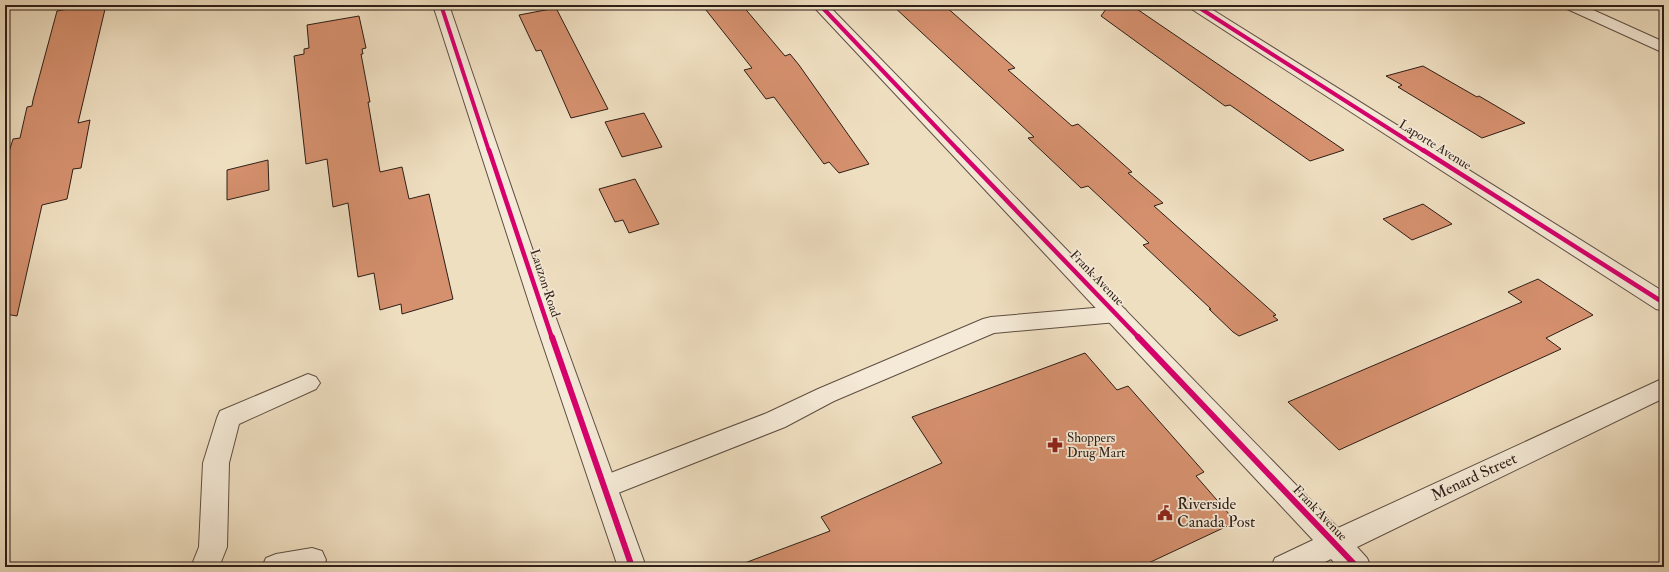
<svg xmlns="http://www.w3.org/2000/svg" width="1669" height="572" font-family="'IM FELL Double Pica',serif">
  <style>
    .building { fill: #d5906e; stroke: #2e1e17 }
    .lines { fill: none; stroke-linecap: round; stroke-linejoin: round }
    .service-casing { stroke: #5e4e42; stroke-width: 2 }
    .minor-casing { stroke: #5e4e42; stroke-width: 2 }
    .tertiary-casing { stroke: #5e4e42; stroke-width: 2 }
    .service { fill: #f5ead7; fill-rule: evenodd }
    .minor { fill: #f5ead7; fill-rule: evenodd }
    .tertiary { fill: #f5ead7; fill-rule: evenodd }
    .cycleway-far2-casing { stroke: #f5ead7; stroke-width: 6 }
    .cycleway-far1-casing { stroke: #f5ead7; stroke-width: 7 }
    .cycleway-casing { stroke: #f5ead7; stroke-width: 8 }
    .cycleway-far2 { stroke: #d6006c; stroke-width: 4 }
    .cycleway-far1 { stroke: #d6006c; stroke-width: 4.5 }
    .cycleway { stroke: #d6006c; stroke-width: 6 }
    .labels { text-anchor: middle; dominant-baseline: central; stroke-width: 3.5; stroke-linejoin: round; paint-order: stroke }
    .street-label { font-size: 13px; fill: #2e1e17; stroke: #f5ead7 }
    .poi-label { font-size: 13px; fill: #2e1e17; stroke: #f5ead7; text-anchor: start }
    .near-street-label { font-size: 16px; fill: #2e1e17; stroke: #f5ead7 }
    .near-poi-label { font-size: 16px; fill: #2e1e17; stroke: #f5ead7; text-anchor: start }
  </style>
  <rect width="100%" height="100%" fill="#efdfc1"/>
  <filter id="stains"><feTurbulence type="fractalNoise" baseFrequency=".005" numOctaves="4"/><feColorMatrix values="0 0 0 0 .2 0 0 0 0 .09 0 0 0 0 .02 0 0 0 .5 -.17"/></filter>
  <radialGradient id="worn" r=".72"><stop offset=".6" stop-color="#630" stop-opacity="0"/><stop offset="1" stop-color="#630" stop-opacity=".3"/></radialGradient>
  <path class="building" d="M89 5H106L78 123 90 120 81 168 73 169 67 199 42 205 17 316 5 314V165L13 139 20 138 27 107 32 106 33 100 57 11Z
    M702 5H742L785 56 790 54 799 65 869 164 839 173 829 162 824 164 774 97 766 99 744 70 752 68Z
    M892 5H944L1015 68 1008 70 1072 126 1078 124 1132 172 1128 173 1163 203 1154 206 1276 315 1273 316 1278 320 1239 336 1233 332 1209 309H1211L1143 245 1149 243 1088 186 1081 188 1028 138 1034 137Z
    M1109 5H1131L1344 150 1310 161 1230 105 1225 106 1101 16Z
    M556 8 608 109 571 118 541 50 536 51 519 15Z
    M359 16 366 48 362 49 363 54H361L370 102H368L380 172 402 167 409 199 429 194 453 299 402 314 401 304 380 310 374 273 358 277 348 203 333 207 327 159 306 164 294 56 304 54V49L309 48 307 25Z
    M1423 66 1477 97 1479 96 1525 123 1482 138 1398 87 1402 85 1386 76Z
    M644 113 662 147 622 157 605 122Z
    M268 160 269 190 227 200V170Z
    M635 179 659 224 629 233 623 220 615 222 599 189Z
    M1423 204 1452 224 1412 240 1383 219Z
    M1538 279 1593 315 1546 338 1561 349 1339 450 1288 402 1522 302 1508 292Z
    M1085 353 1117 390 1128 386 1204 472 1196 476 1236 522 1140 567H742V564L830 531 821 517 942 463 912 417Z"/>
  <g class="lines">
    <g class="service-casing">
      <path id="service" d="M1117 306 1125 309 1128 314 1125 319 1117 322 994 333 834 401 785 427 613 495 604 498 595 495 591 487 595 479 767 413 818 389 983 319 991 317Z
        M308 374 316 377 320 383 316 389 239 424 229 463 227 547 219 567H191L199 547 203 463 217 418 220 411Z
        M312 548 322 551 326 560 323 567H262L266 558 276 554Z"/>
    </g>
    <g class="minor-casing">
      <path id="minor" d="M812 5H828L1338 528 1664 378V398L1357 547 1367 558 1371 567H1338L1331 559 1315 567H1271L1275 558 1313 540Z
        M1187 5H1205L1664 292V311L1656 309 1190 8Z
        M1562 5H1582L1664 42V53L1565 8Z"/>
    </g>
    <g class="tertiary-casing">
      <path id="tertiary" d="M433 5H449L557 321 646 567H618L535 321Z"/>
    </g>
    <use href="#service" class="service"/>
    <use href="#minor" class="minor"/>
    <use href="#tertiary" class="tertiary"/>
    <g class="cycleway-far2-casing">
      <path id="cycleway-far2" d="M441 5 489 151
        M820 5 959 151
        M1195 5 1424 151"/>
    </g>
    <g class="cycleway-far1-casing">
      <path id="cycleway-far1" d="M489 150 552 338
        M958 150 1139 338
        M1423 150 1664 303"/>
    </g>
    <g class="cycleway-casing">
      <path id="cycleway" d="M552 337 632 567
        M1138 337 1357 567"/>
    </g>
    <use href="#cycleway-far2" class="cycleway-far2"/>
    <use href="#cycleway-far1" class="cycleway-far1"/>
    <use href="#cycleway" class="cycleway"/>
  </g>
  <defs>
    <g id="pharmacy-bare" transform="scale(1.2)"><path d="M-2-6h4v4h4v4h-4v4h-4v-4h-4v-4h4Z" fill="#8f2418" stroke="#f5ead7" stroke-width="2.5" paint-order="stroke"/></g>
    <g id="civic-bare" transform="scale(1.2)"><path d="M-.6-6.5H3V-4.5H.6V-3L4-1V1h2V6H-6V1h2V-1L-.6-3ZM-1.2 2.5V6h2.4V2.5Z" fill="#8f2418" stroke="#f5ead7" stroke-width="2.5" paint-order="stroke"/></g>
  </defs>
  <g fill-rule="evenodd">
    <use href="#pharmacy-bare" x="1055" y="445"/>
    <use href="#civic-bare" x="1165" y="513"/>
  </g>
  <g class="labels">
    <g class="street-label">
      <text transform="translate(1435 145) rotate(32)">Laporte Avenue</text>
      <text transform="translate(1097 278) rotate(46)">Frank Avenue</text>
      <text transform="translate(545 283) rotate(72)">Lauzon Road</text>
      <text transform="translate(1320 513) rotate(46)">Frank Avenue</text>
    </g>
    <g class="poi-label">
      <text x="1067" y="438">Shoppers<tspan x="1067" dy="15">Drug Mart</tspan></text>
    </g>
    <g class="near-street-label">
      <text transform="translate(1474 477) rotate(-25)">Menard Street</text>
    </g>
    <g class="near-poi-label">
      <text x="1177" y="504">Riverside<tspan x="1177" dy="18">Canada Post</tspan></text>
    </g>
  </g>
  <rect width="1669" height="572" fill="none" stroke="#efdfc1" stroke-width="20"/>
  <rect x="6" y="6" width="1657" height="560" fill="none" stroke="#2e1e17" stroke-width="2"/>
  <rect x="10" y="10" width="1649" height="552" fill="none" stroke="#2e1e17"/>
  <rect width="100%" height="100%" filter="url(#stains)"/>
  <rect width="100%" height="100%" fill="url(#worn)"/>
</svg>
